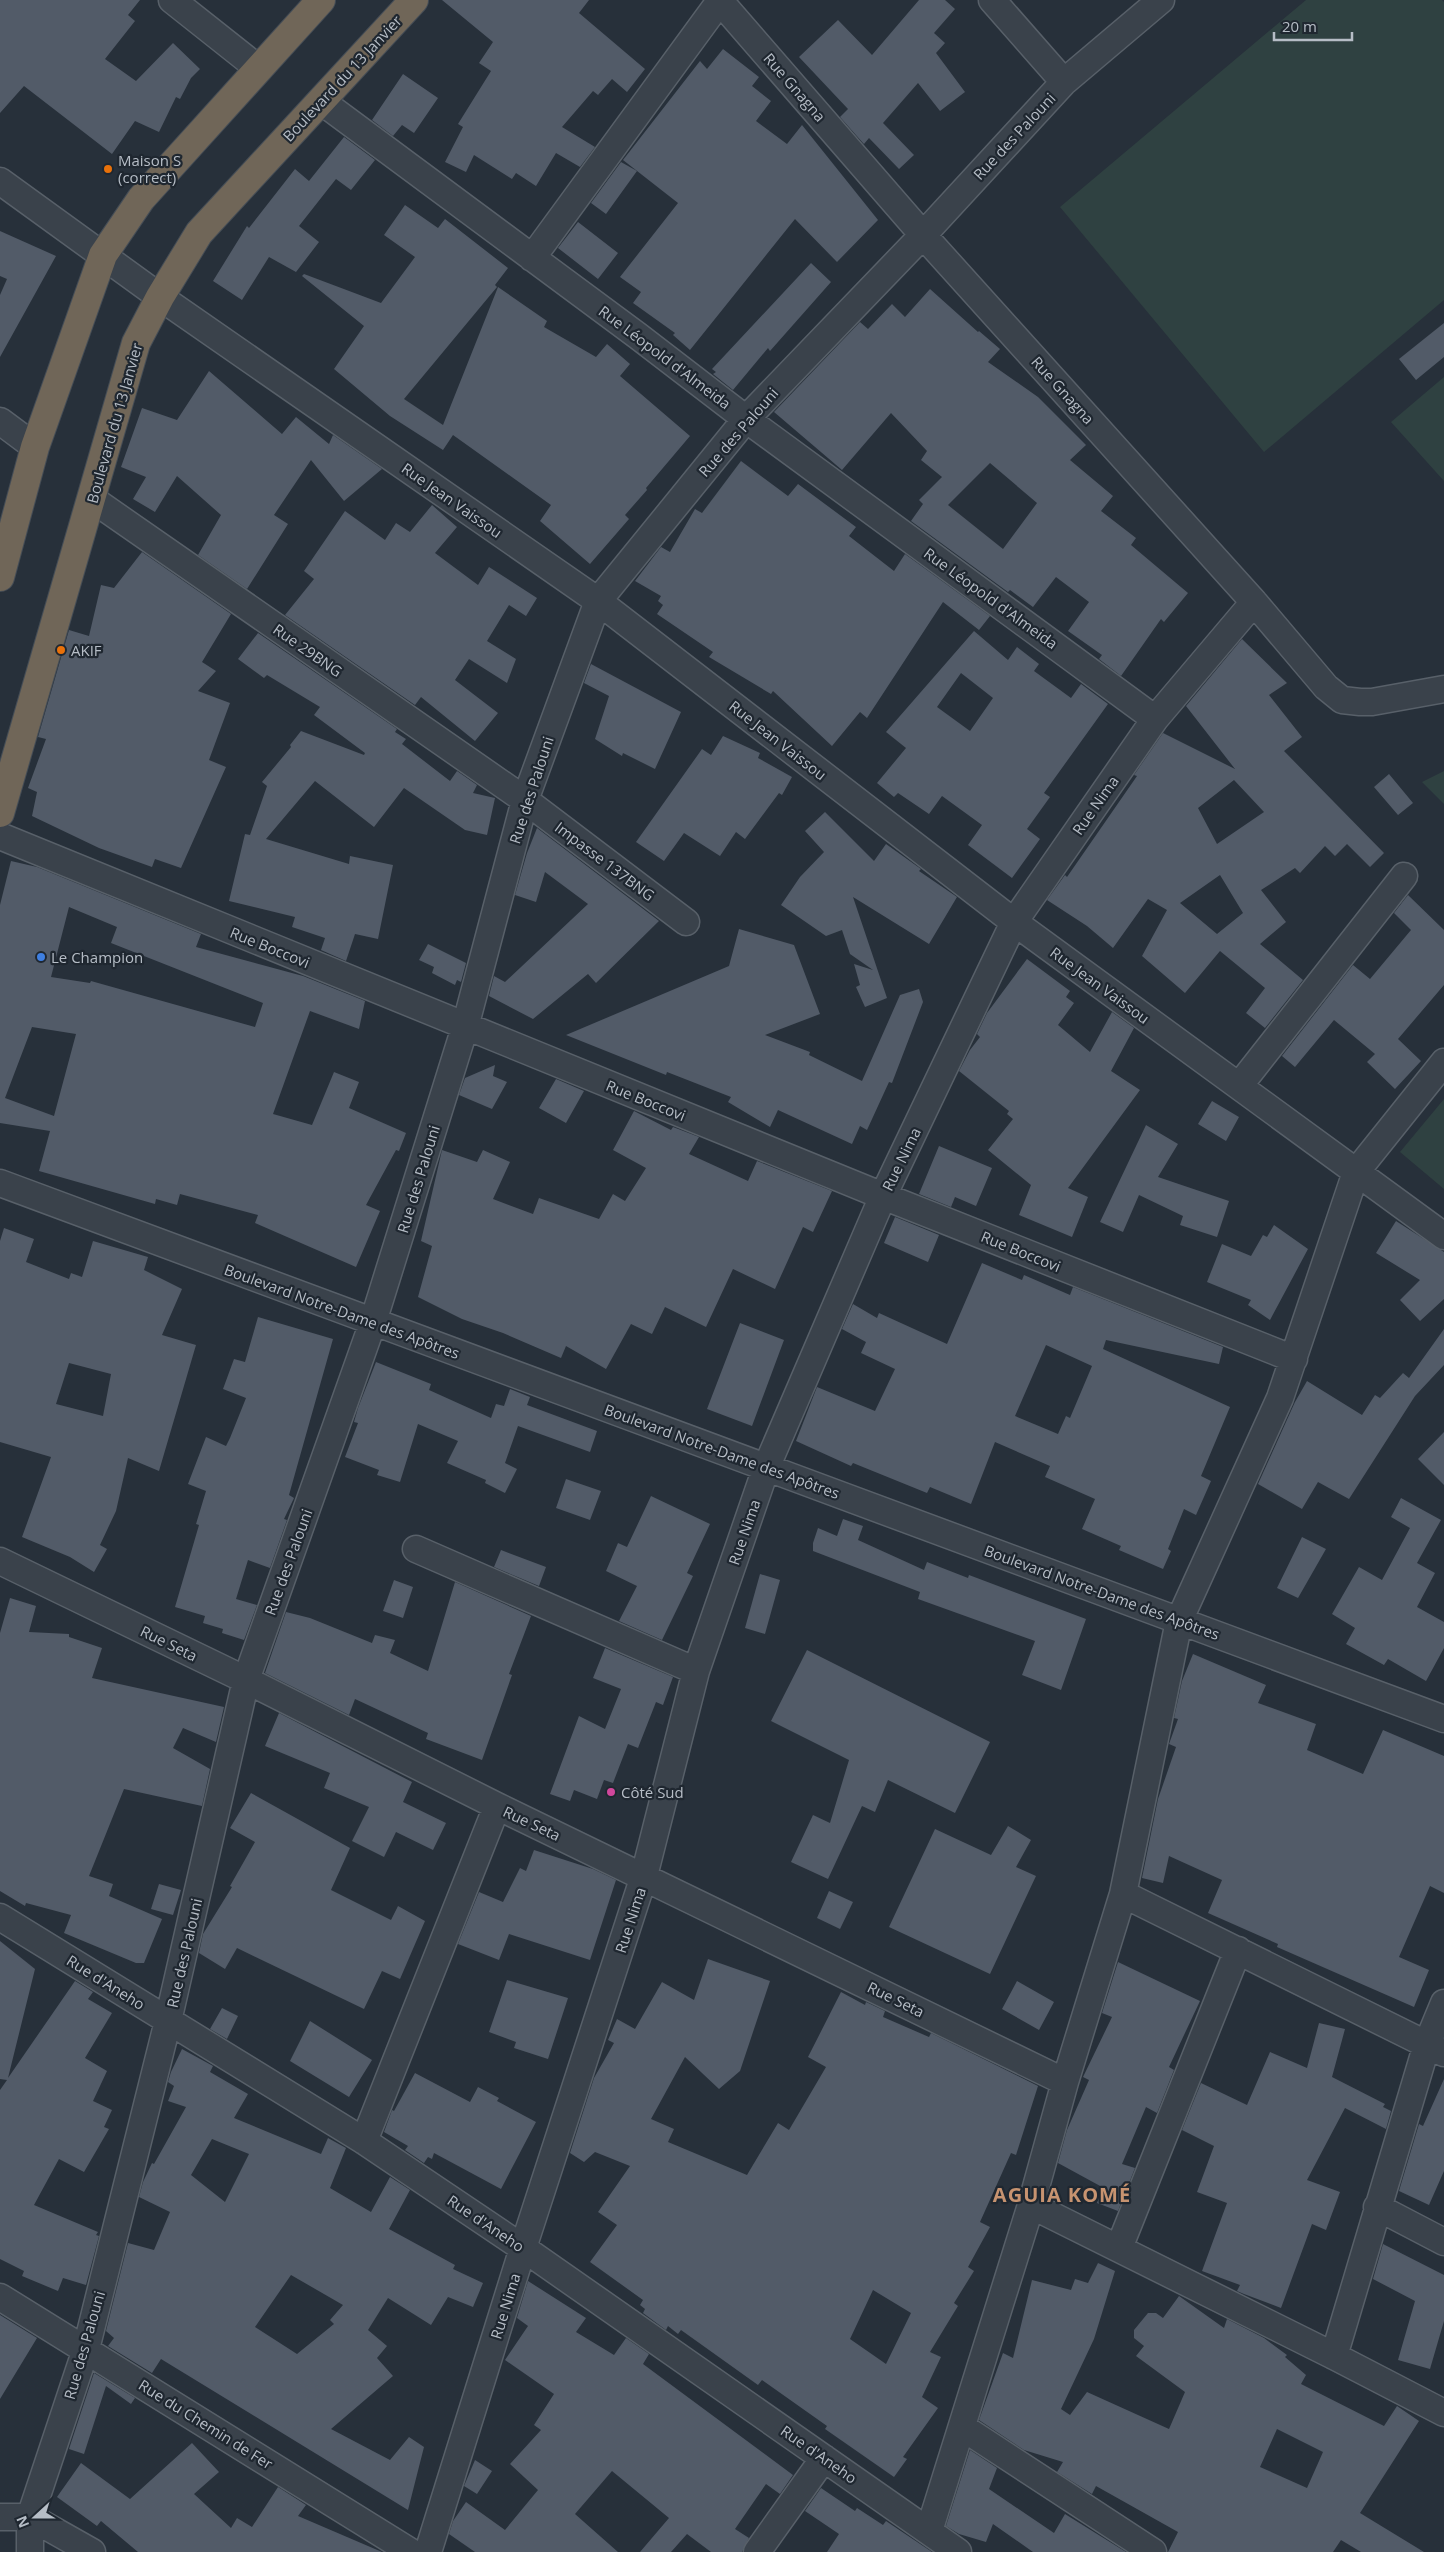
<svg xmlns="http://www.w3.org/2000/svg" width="1444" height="2552" font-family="'Open Sans',sans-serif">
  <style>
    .green { fill: #2f4141 }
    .building { fill: #525b68; fill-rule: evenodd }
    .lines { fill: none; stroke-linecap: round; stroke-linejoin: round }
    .minor-casing { stroke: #586069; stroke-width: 29 }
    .highway-casing { stroke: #454d56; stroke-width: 30 }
    .minor { stroke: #3a424b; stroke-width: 26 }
    .highway { stroke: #706658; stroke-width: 28 }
    .food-dot { fill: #e8710a; stroke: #1f2730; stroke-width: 2 }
    .shop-dot { fill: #3f7fe0; stroke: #1f2730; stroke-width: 2 }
    .hotel-dot { fill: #d1479c; stroke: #1f2730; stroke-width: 2 }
    .labels { text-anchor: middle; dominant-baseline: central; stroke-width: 4.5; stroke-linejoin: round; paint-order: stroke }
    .street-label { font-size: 15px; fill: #b6bdc6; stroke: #1f2730 }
    .poi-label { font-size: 15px; fill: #b6bdc6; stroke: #1f2730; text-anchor: start }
    .district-label { font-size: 20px; font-weight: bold; letter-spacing: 1px; fill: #c79370; stroke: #1f2730 }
  </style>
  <rect width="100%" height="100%" fill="#27303a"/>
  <path class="green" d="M1306 0H1442L1444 2V300L1264 452 1060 207Z
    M1444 377V481L1391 422Z
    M1444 771V804L1422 782Z
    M1444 1099V1189L1400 1152Z"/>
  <path class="building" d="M0 0H140L128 15 135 21 105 59 136 81 173 43 200 69 191 78 180 99 176 97 159 132 135 121 112 154 24 86 0 113Z
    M442 0H589L579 13 645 69 627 92 612 79 598 95 593 91 562 127 595 147 580 167 556 153 536 186 516 173 512 179 474 155 466 172 445 162 463 127 458 124 491 71 479 63 493 42Z
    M919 0H945L955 9 934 33 945 43 936 53 965 92 940 111 918 83 883 123 914 155 899 169 869 138 864 144 863 143 840 117 848 109 799 57 838 20 872 55Z
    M723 49 759 77 752 86 771 101 756 121 787 144 802 125 878 220 837 262 795 219 690 350 673 335 675 333 633 303 641 292 620 277 678 203 623 160 700 61 707 69Z
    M403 74 438 98 414 133 402 125 393 136 372 120Z
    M344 137 375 160 351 190 336 179 299 226 319 242 296 272 269 257 242 300 213 281 247 226 249 228 295 169 309 181Z
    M621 162 637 171 606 214 591 203Z
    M405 205 438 228 445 219 508 268 495 285 497 287 404 399 443 425 498 287 547 321 544 327 596 357 607 344 630 364 620 376 690 436 646 488 647 490 625 515 629 519 590 564 540 521 551 505 453 435 443 450 390 416 334 369 364 326 302 276 304 274 381 303 415 257 384 235Z
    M578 222 618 253 598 279 558 248Z
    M0 231 56 256 0 357V295L7 279 0 276Z
    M811 263 831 282 770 351 768 348 733 390 713 374 716 372 712 369Z
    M930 289 978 332 979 331 1000 349 988 362 1038 397 1086 445 1070 460 1113 496 1101 511 1136 538 1131 545 1188 593 1164 622 1161 619 1121 676 1099 659 1102 655 1068 631 1089 602 1056 577 1033 607 1010 590 1008 592 911 521 923 504 919 500 942 477 921 460 927 451 891 413 842 470 774 412 860 322 868 329 892 304 905 317ZM990 463 1037 503 1003 549 948 505Z
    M1444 323V357L1416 380 1399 359Z
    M209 371 282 434 296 417 329 444 333 435 382 469 344 501 311 460 274 515 288 524 247 589 198 555 221 515 177 476 155 512 133 499 146 477 121 467 142 408 177 420Z
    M741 461 788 496 798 484 856 527 849 536 894 571 905 554 990 616 979 630 943 602 867 718 860 712 832 746 773 691 771 694 709 657 713 652 657 614 663 605 658 601 661 596 635 581 661 547 670 552 695 509 702 513Z
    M432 505 457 527 435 553 478 585 489 567 537 598 526 616 509 605 487 641 516 659 507 683 469 659 455 680 498 713 475 741 421 697 415 705 285 615 314 579 304 571 345 511 385 540 396 523 410 532Z
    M142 552 231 614 202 662 216 671 198 691 230 703 209 760 226 767 181 868 155 859 152 867 99 848 32 816 37 792 28 788 46 739 38 737 69 630 89 636 101 585 114 588Z
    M974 631 1008 660 1017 647 1039 664 1034 671 1071 698 1081 684 1108 704 1044 793 1050 797 1027 829 1040 839 1012 878 968 845 982 825 942 796 929 814 898 793 894 797 877 783 906 748 886 732ZM961 673 993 698 970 731 937 707Z
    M258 633 397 729 395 732 406 739 402 744 450 781 457 771 477 785 473 793 495 798 487 835 465 830 404 788 374 827 315 781 266 839 349 864 350 856 393 865 378 939 355 934 346 961 321 950 325 938 292 927 295 917 229 901 245 834 250 835 267 786 262 782 291 747 290 745 301 731 364 755 365 753 314 715 320 707 267 675 264 678 238 659Z
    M1242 639 1287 683 1269 695 1302 737 1284 751 1384 853 1370 867 1347 844 1335 856 1325 846 1300 873 1295 868 1261 890 1286 922 1260 944 1303 980 1265 1028 1246 1013 1265 988 1220 951 1185 993 1142 956 1167 910 1148 899 1113 948 1087 926 1047 900 1065 875 1067 877 1137 776 1134 775 1163 733 1235 769 1186 706ZM1234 780 1264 812 1217 844 1198 808ZM1220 875 1243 913 1217 934 1180 903Z
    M591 664 681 712 655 769 623 753 622 756 595 739 609 696 584 683Z
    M723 736 760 753 758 758 792 777 782 795 779 793 745 839 736 832 720 856 684 833 664 861 636 842 702 749 711 755Z
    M1389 774 1413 803 1398 815 1374 787Z
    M825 812 874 861 886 844 921 869 919 871 957 897 929 944 853 897 887 998 865 1007 856 987 860 985 854 964 873 970 850 954 842 930 826 936 781 905 800 877 824 852 805 831Z
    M537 828 659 921 596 983 588 974 533 1019 489 996 494 976 505 982 588 904 545 872 536 902 515 895 527 853Z
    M11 861 37 867 201 934 196 947 303 976 365 1001 359 1029 310 1011 273 1114 312 1125 334 1072 359 1082 349 1108 406 1133 399 1151 396 1150 366 1205 380 1211 356 1267 255 1223 258 1215 180 1194 177 1205 156 1199 155 1204 39 1171 50 1131 0 1123V905ZM69 907 117 927 111 943 263 1003 255 1027 91 981 90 983 51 977ZM32 1027 76 1034 54 1116 5 1098Z
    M1408 895 1444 930V985L1398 1039 1421 1061 1395 1089 1367 1062 1375 1054 1334 1020 1295 1067 1282 1056 1353 965 1370 979 1411 930 1394 913Z
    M739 929 794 945 820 1014 765 1035 810 1052 809 1055 862 1081 900 995 919 989 923 1002 892 1083 889 1082 867 1130 860 1126 852 1144 778 1110 770 1127 728 1102 731 1097 667 1072 666 1075 566 1035 729 966Z
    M428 944 466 963 461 982 457 980 455 985 432 973 434 967 419 960Z
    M1027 959 1070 991 1066 997 1074 1003 1058 1025 1090 1052 1112 1012 1134 1028 1111 1071 1140 1090 1068 1188 1088 1197 1072 1237 1019 1215 1031 1185 988 1150 1013 1119 1007 1114 1009 1111 959 1071 970 1050 980 1037 977 1034 987 1013Z
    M495 1065 493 1076 507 1082 492 1109 459 1095 465 1078Z
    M556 1079 584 1091 566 1123 539 1108Z
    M1212 1101 1239 1117 1226 1141 1198 1124Z
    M634 1111 671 1130 673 1127 699 1137 689 1154 748 1181 757 1161 832 1191 813 1232 803 1227 775 1289 733 1269 706 1327 665 1307 652 1334 631 1324 606 1369 566 1346 561 1358 503 1333 462 1319 418 1297 432 1246 421 1241 442 1150 477 1162 483 1150 510 1162 493 1199 533 1214 539 1198 599 1219 613 1194 625 1201 646 1168 613 1150Z
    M1146 1125 1178 1144 1158 1177 1229 1201 1217 1237 1180 1225 1183 1216 1139 1195 1123 1232 1100 1222Z
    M939 1146 992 1168 976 1206 955 1197 951 1207 919 1194Z
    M895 1217 939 1235 928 1262 884 1243Z
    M1396 1221 1444 1252V1299L1420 1321 1400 1300 1420 1280 1376 1253Z
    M1274 1225 1308 1249 1270 1320 1248 1305 1251 1300 1207 1282 1222 1244 1251 1256 1263 1235 1267 1237Z
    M4 1228 34 1239 26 1262 69 1279 71 1273 82 1277 93 1241 148 1257 144 1270 182 1289 162 1335 196 1345 159 1471 128 1458 116 1511 100 1545 107 1549 94 1572 70 1557 22 1537 51 1457 0 1442V1241ZM69 1363 111 1374 103 1416 56 1404Z
    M982 1263 1022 1280 1024 1275 1070 1295 1073 1287 1223 1347 1219 1364 1106 1340 1103 1349 1230 1407 1201 1476 1211 1481 1196 1515 1184 1509 1168 1549 1171 1551 1163 1569 1119 1550 1121 1546 1082 1529 1095 1499 1045 1477 1050 1466 995 1442 971 1504 930 1487 927 1493 853 1463 851 1466 796 1441 817 1387 875 1411 895 1369 861 1353 866 1342 842 1329 853 1304 877 1318 879 1313 947 1344ZM1046 1345 1092 1366 1070 1418 1066 1416 1058 1434 1015 1416Z
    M258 1317 333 1339 289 1495 294 1498 284 1519 287 1520 270 1568 248 1560 236 1599 257 1605 244 1640 222 1633 223 1629 203 1623 205 1616 175 1607 199 1525 196 1524 206 1491 188 1484 206 1437 226 1446 230 1438 246 1398 223 1389 234 1359 245 1362Z
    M740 1323 784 1340 752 1426 707 1409Z
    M1444 1329V1365L1415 1396 1349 1499 1318 1482 1302 1509 1258 1484 1295 1402 1307 1381 1362 1415 1375 1395 1380 1398 1403 1373 1409 1378Z
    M376 1362 431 1384 429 1390 491 1418 496 1404 504 1406 510 1389 530 1397 527 1405 597 1431 590 1452 518 1426 505 1463 517 1469 505 1493 485 1483 486 1480 447 1463 458 1441 418 1424 400 1482 377 1475 379 1470 345 1457 358 1423 354 1422 358 1408Z
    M1444 1432V1485L1418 1459Z
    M566 1479 601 1491 590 1520 556 1508Z
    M651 1496 710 1524 687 1573 693 1576 662 1640 619 1621 637 1586 606 1571 618 1543 627 1547Z
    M1401 1498 1441 1520 1417 1563 1435 1573 1417 1607 1444 1622V1648L1426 1681 1388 1659 1384 1665 1346 1644 1355 1628 1332 1614 1359 1567 1382 1580 1410 1528 1391 1517Z
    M843 1519 863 1526 858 1540 924 1570 927 1562 968 1578 969 1575 1086 1619 1061 1690 1022 1675 1035 1641 918 1599 920 1592 813 1551V1543L818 1528 837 1536Z
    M1302 1537 1326 1549 1298 1598 1277 1588Z
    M501 1550 546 1567 539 1586 494 1567Z
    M760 1574 780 1580 765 1634 745 1628Z
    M394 1580 413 1587 403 1618 383 1611Z
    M455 1582 531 1616 509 1674 512 1675 482 1760 426 1739 428 1733 355 1699 349 1715 265 1673 286 1612 310 1618 372 1643 375 1635 395 1640 390 1653 428 1671Z
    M10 1598 36 1606 29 1632 69 1634V1637L102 1648 92 1678 224 1707 216 1742 183 1728 173 1748 210 1769 202 1806 124 1789 89 1876 113 1884 109 1896 162 1919 144 1963H136L64 1933 71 1915 26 1903 25 1906 0 1891V1633Z
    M605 1648 673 1677 663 1705 656 1702 638 1748 628 1744 613 1783 604 1780 597 1799 574 1790 570 1801 550 1794 579 1716 605 1729 621 1689 593 1678Z
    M807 1650 990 1742 955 1813 888 1780 875 1812 862 1806 828 1879 791 1862 813 1815 830 1823 849 1760 771 1721Z
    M1193 1654 1266 1685 1258 1703 1316 1724 1307 1750 1363 1774 1383 1730 1444 1756V1893L1430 1886 1399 1957 1429 1970 1414 2007 1277 1947 1278 1944 1208 1913 1222 1880 1169 1856 1163 1883 1142 1878 1158 1799 1176 1747 1169 1744 1178 1719 1174 1718 1182 1681Z
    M279 1713 412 1782 403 1802 446 1823 433 1850 396 1832 384 1857 352 1841 369 1807 324 1788 330 1773 265 1746Z
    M251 1793 350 1848 331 1890 391 1920 398 1906 425 1921 400 1979 382 1971 364 2009 237 1948 225 1969 199 1953 203 1934 232 1887 230 1886 255 1842 230 1828Z
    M1008 1826 1031 1840 1016 1867 1036 1876 990 1974 889 1927 935 1829 991 1855Z
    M534 1850 593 1869 616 1880 590 1960 509 1934 499 1960 458 1944 479 1892 503 1902 520 1868 526 1871Z
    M159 1884 181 1890 173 1915 151 1909Z
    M829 1891 853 1902 840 1929 817 1918Z
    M0 1941 35 1969 8 2078 75 1981 93 1992 88 1999 112 2013 85 2058 107 2071 93 2101 112 2110 104 2127 109 2129 84 2172 59 2159 34 2205 98 2232 96 2235 99 2236 86 2285 63 2278 58 2291 22 2276 24 2271 0 2259V2090L7 2080 0 2079Z
    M708 1959 770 1981 740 2071 719 2089 685 2057 651 2119 674 2129 668 2142 747 2175 778 2123 789 2130 826 2067 808 2057 841 1992 865 2005 866 2002 885 2011 883 2017 929 2037 931 2033 1038 2086 1016 2155 1011 2153 980 2222 990 2227 968 2267 974 2271 954 2303 958 2306 930 2352 941 2357 922 2397 938 2408 903 2457 907 2459 894 2477 825 2429 827 2426 762 2380 758 2385 681 2330 678 2334 668 2326 666 2330 643 2313 645 2309 640 2305 643 2300 590 2262 617 2225 598 2212 630 2166 595 2152 584 2162 570 2153 594 2078 614 2043 608 2040 617 2019 635 2029 662 1982 694 2000ZM873 2290 911 2313 886 2364 850 2339Z
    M1118 1962 1200 2001 1169 2067 1174 2070 1157 2113 1146 2107 1122 2164 1135 2168 1118 2211 1097 2203 1102 2187 1058 2163 1067 2130 1089 2080 1083 2077 1112 2017 1102 2013Z
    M507 1980 568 1998 548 2059 514 2048 516 2042 489 2032Z
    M1017 1981 1054 2002 1039 2030 1002 2009Z
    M222 2008 238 2016 227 2039 210 2029Z
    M310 2021 372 2060 349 2097 290 2061Z
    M1319 2023 1345 2029 1332 2077 1385 2104 1383 2107 1391 2111 1386 2129 1345 2108 1307 2180 1340 2192 1326 2230 1312 2224 1281 2308 1244 2294 1237 2291 1240 2285 1202 2271 1227 2203 1197 2192 1214 2146 1182 2130 1201 2083 1247 2105 1270 2052 1307 2068Z
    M182 2049 213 2066 210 2072 248 2094 234 2118 321 2154 328 2138 346 2148 330 2188 371 2212 390 2177 410 2190 389 2229 455 2265 453 2269 483 2283 473 2307 448 2297 431 2325 388 2298 368 2330 387 2346 377 2358 393 2376 331 2429 390 2460 409 2437 424 2447 408 2510 161 2359 152 2373 108 2346 114 2338 106 2331 128 2243 154 2250 170 2212 139 2197 143 2182 152 2163 154 2164 186 2107 168 2101 174 2086 168 2082 171 2072ZM212 2139 249 2154 225 2202 191 2175ZM291 2275 343 2305 330 2320 334 2324 297 2354 255 2327Z
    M415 2073 470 2102 478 2087 499 2098 497 2101 536 2122 501 2189 434 2153 432 2159 428 2157 424 2163 405 2150 408 2146 384 2132 392 2110 394 2111Z
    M1444 2079V2171L1429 2205 1399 2191 1419 2124 1423 2126Z
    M1383 2244 1444 2275V2321L1430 2369 1398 2360 1415 2301 1373 2279Z
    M1098 2263 1115 2271 1094 2339 1061 2409 1070 2415 1087 2392 1169 2429 1185 2392 1136 2356 1144 2346 1134 2338V2330L1148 2313H1156L1163 2318 1179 2296 1224 2328 1227 2319 1264 2338 1287 2355 1285 2357 1306 2375 1301 2384 1384 2426 1397 2406 1419 2421 1360 2513 1424 2552H1361L1341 2540 1333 2552H1168L1178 2532 1096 2486 1092 2494 1057 2472 1063 2462 1024 2450 979 2420 1003 2353 1013 2358 1032 2280 1071 2290 1075 2279 1088 2283ZM1277 2429 1323 2452 1307 2488 1260 2467Z
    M528 2281 586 2318 576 2332 614 2355 626 2338 649 2354 643 2364 793 2475 780 2494 766 2484 735 2529 749 2538 742 2552H711L687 2534 671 2552H640L669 2518 612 2471 575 2514 618 2552H475L449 2534 453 2521 466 2502 505 2530 538 2490 510 2464 541 2430 534 2425 554 2394 505 2360 528 2326 517 2318Z
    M0 2315 37 2338 0 2399Z
    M94 2373 135 2398 131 2404 106 2386 84 2454 69 2449Z
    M192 2443 219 2472 194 2494 231 2528 237 2518 252 2527 278 2487 306 2505 298 2516 382 2552H138L101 2521 97 2526 57 2497 81 2463 130 2499Z
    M970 2450 997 2468 989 2489 1054 2533 1065 2514 1126 2552H1033L993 2524 986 2542 959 2534 946 2526Z
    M475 2460 492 2471 477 2494 464 2486Z
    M821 2488 855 2511 857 2508 883 2525 886 2521 932 2552H827L839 2534 805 2511Z"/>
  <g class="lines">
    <g class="minor-casing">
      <path id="minor" d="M172 0 259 69
        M719 0 923 235 1254 602 1326 687 1342 700 1360 702H1372L1444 689
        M992 0 1064 82
        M321 101 638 336 746 419 1155 719
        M0 181 160 297 598 601 1014 922 1444 1236
        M532 258 720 1
        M0 421 35 447
        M92 499 525 800 686 922
        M0 836 883 1196 1294 1359
        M1239 1086 1404 876
        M0 1183 1444 1719
        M416 1549 696 1671
        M0 1561 246 1680 497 1806 1065 2082
        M1123 1894 1444 2053
        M0 1917 364 2141 523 2248 958 2552
        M364 2141 497 1806
        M1031 2205 1334 2356 1444 2413
        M1377 2207 1444 2242
        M1119 2248 1238 1950
        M0 2297 411 2552
        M1334 2356 1427 2044 1444 2003
        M962 2427 1153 2552
        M0 2517H30L92 2552
        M929 2531 1031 2205 1065 2082 1123 1894 1179 1621 1280 1398 1356 1172 1444 1062
        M30 2552V2517L86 2349 168 2021 246 1680 373 1322 465 1027 525 800 598 601 746 419 923 235 1064 82 1161 0
        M428 2552 523 2248 644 1876 696 1671 766 1468 883 1196 1014 922 1155 719 1254 602
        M757 2552 824 2458"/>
    </g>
    <g class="highway-casing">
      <path id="highway" d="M0 577 35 447 103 255 141 199 321 0
        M0 813 136 343 160 297 199 233 414 0"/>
    </g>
    <use href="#minor" class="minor"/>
    <use href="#highway" class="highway"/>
  </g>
  <g class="food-dot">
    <circle cx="108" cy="169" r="5"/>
    <circle cx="61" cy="650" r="5"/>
  </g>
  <circle class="shop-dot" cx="41" cy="957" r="5"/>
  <circle class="hotel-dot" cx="611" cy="1792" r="5"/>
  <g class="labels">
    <g class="street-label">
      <text transform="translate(342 78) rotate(-47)">Boulevard du 13 Janvier</text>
      <text transform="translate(795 87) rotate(49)">Rue Gnagna</text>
      <text transform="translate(1014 136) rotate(-47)">Rue des Palouni</text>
      <text transform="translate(665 357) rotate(37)">Rue Léopold d'Almeida</text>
      <text transform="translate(1063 390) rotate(48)">Rue Gnagna</text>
      <text transform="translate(114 423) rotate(-74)">Boulevard du 13 Janvier</text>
      <text transform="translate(738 432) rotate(-49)">Rue des Palouni</text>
      <text transform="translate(452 500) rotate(35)">Rue Jean Vaissou</text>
      <text transform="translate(991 598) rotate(36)">Rue Léopold d'Almeida</text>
      <text transform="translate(308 650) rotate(35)">Rue 29BNG</text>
      <text transform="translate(778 740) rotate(38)">Rue Jean Vaissou</text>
      <text transform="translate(531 790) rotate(-72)">Rue des Palouni</text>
      <text transform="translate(1095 805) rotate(-55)">Rue Nima</text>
      <text transform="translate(605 861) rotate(37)">Impasse 137BNG</text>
      <text transform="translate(270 947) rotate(22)">Rue Boccovi</text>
      <text transform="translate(1100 985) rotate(36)">Rue Jean Vaissou</text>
      <text transform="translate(646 1100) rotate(22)">Rue Boccovi</text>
      <text transform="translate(901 1159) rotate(-64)">Rue Nima</text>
      <text transform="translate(418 1179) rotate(-73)">Rue des Palouni</text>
      <text transform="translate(1021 1251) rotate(22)">Rue Boccovi</text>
      <text transform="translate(342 1311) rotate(20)">Boulevard Notre-Dame des Apôtres</text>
      <text transform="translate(722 1451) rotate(20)">Boulevard Notre-Dame des Apôtres</text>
      <text transform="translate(744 1532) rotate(-71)">Rue Nima</text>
      <text transform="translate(288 1562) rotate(-70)">Rue des Palouni</text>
      <text transform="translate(1102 1592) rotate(20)">Boulevard Notre-Dame des Apôtres</text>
      <text transform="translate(169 1643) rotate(26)">Rue Seta</text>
      <text transform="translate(532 1823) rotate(25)">Rue Seta</text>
      <text transform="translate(630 1920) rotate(-72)">Rue Nima</text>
      <text transform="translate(184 1953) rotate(-77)">Rue des Palouni</text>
      <text transform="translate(106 1982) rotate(32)">Rue d'Aneho</text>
      <text transform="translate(896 1999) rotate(26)">Rue Seta</text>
      <text transform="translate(486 2223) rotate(34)">Rue d'Aneho</text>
      <text transform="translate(505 2306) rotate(-73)">Rue Nima</text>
      <text transform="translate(84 2345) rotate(-74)">Rue des Palouni</text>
      <text transform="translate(206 2424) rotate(32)">Rue du Chemin de Fer</text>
      <text transform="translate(819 2454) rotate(35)">Rue d'Aneho</text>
    </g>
    <g class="poi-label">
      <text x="118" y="160">Maison S<tspan x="118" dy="17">(correct)</tspan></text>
      <text x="71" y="650">AKIF</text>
      <text x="51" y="957">Le Champion</text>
      <text x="621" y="1792">Côté Sud</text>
    </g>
    <g class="district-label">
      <text x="1062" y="2194">AGUIA KOMÉ</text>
    </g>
  </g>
  <g transform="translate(35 2517) rotate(249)" stroke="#1f2730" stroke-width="4" paint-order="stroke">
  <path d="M0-4L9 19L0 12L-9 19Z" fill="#b6bdc6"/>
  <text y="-8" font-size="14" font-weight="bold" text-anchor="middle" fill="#b6bdc6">N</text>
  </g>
  <path d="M1274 32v8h78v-8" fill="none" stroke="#b6bdc6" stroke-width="2.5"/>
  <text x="1282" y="32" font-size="15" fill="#b6bdc6" stroke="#1f2730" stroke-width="4" paint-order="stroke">20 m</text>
</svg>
